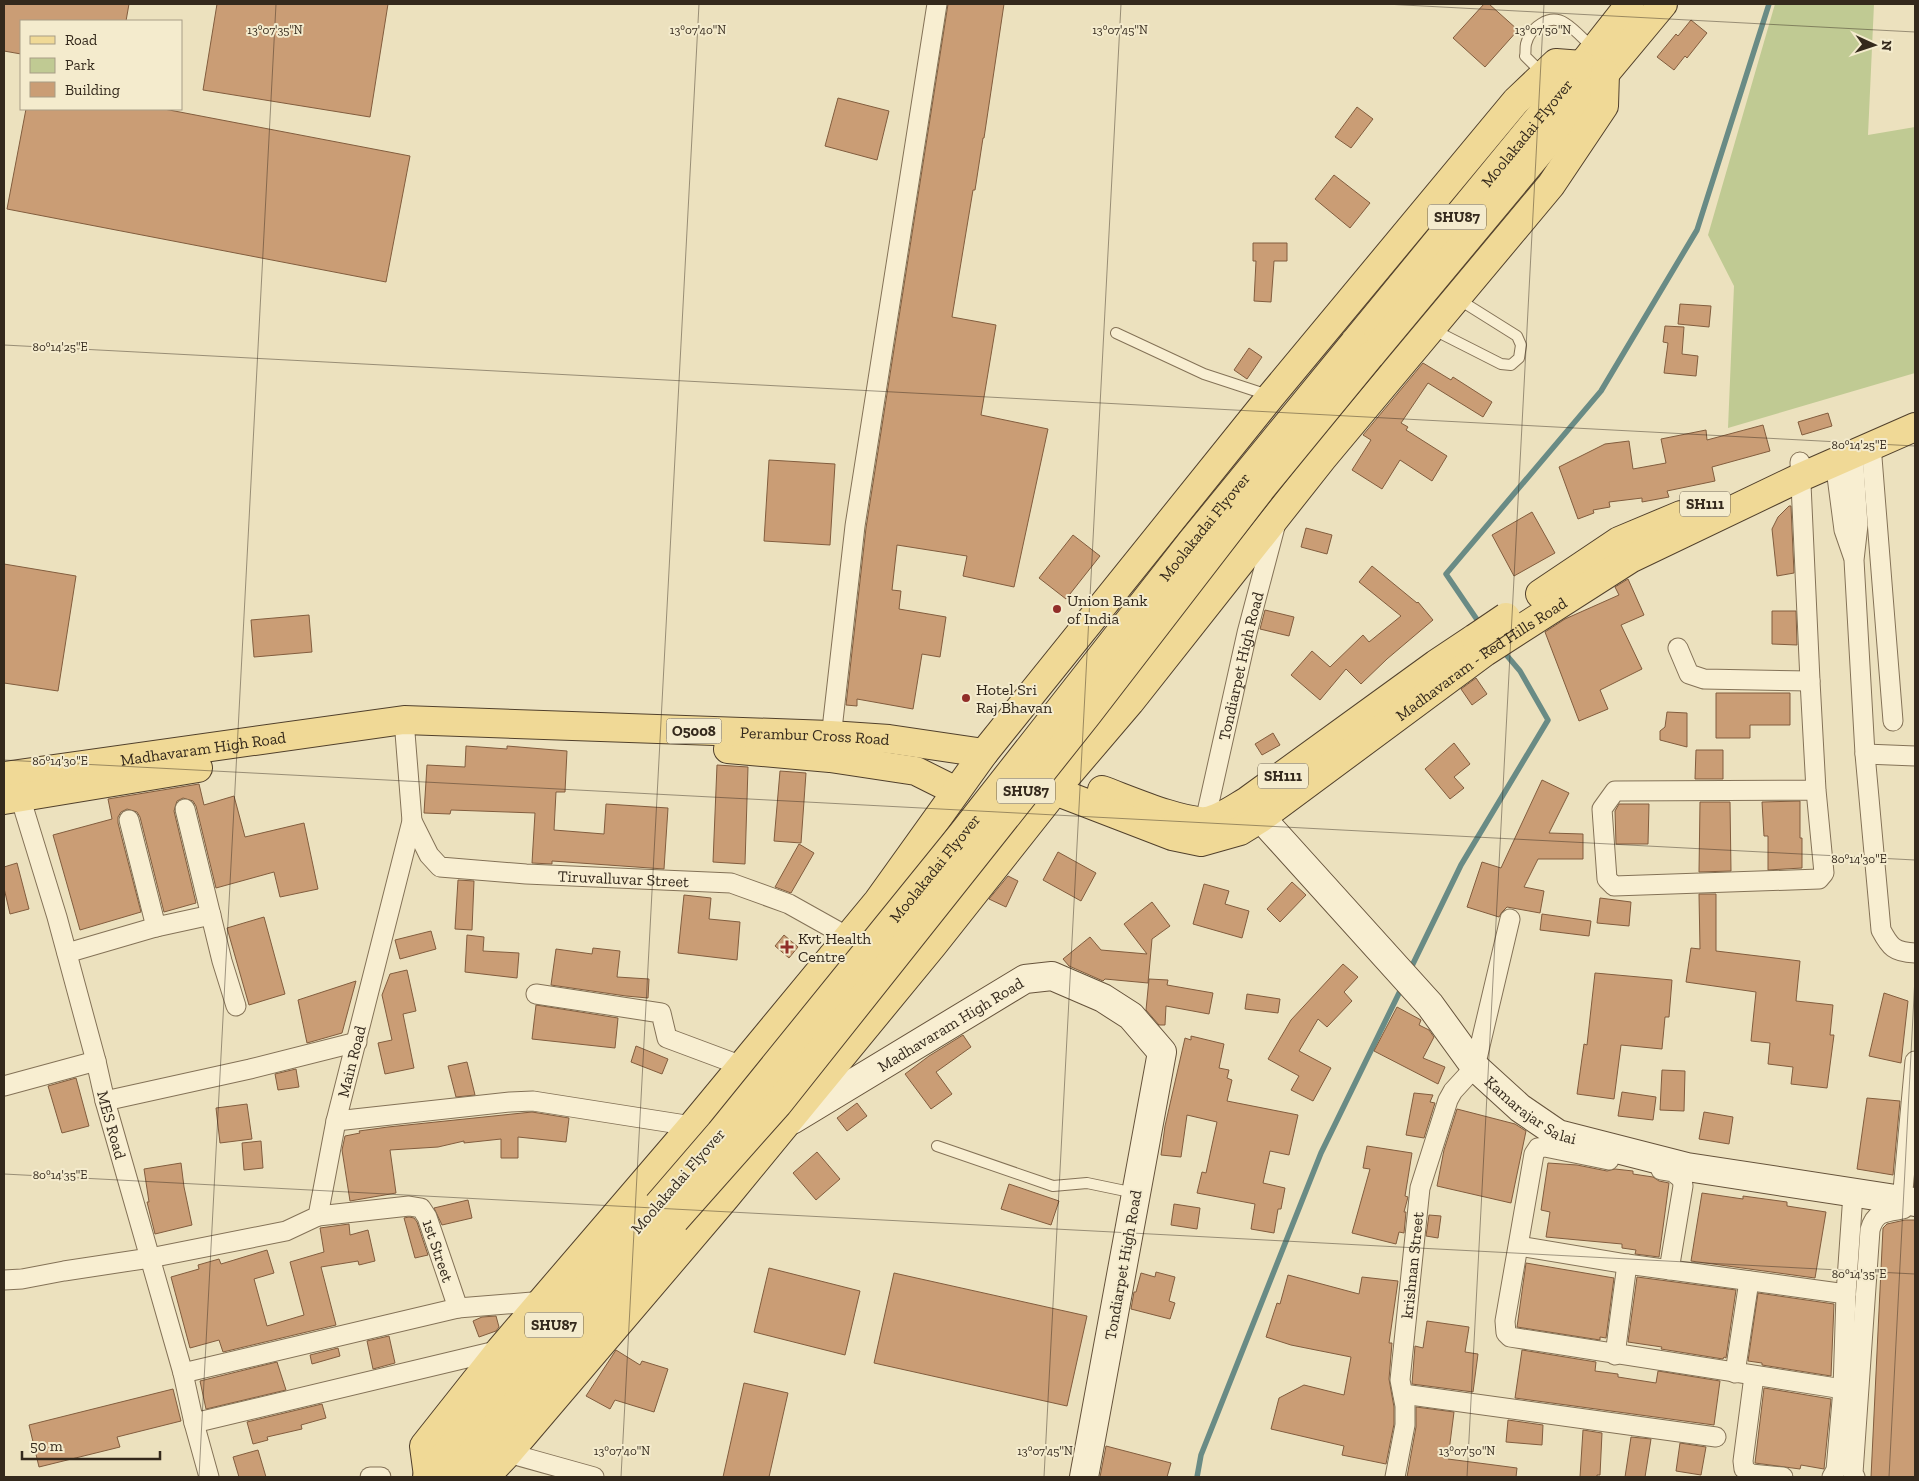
<svg xmlns="http://www.w3.org/2000/svg" width="1919" height="1481" font-family="'Zilla Slab',serif">
  <style>
    .green { fill: #c0ca93 }
    .lines { fill: none; stroke-linecap: round; stroke-linejoin: round }
    .stream { stroke: #698b85; stroke-width: 5.5 }
    .building { fill: #ca9d75; stroke: #825d3e }
    .lane-casing { stroke: #847257; stroke-width: 12 }
    .street-casing { stroke: #847257; stroke-width: 21 }
    .secondary-casing { stroke: #66533b; stroke-width: 30 }
    .primary-casing { stroke: #51402c; stroke-width: 30 }
    .lane { stroke: #f8eed1; stroke-width: 10 }
    .street { stroke: #f8eed1; stroke-width: 19 }
    .secondary { stroke: #f8eed1; stroke-width: 28 }
    .primary { stroke: #f0d996; stroke-width: 28 }
    .primary-bridge-casing { stroke: #51402c; stroke-width: 30; stroke-linecap: butt }
    .primary-bridge { stroke: #f0d996; stroke-width: 28 }
    .ticks { fill: none; stroke: #34291c; stroke-width: 1; stroke-opacity: 0.45 }
    .poi-dot { fill: #912e29; stroke: #f4ebcd; stroke-width: 2 }
    .labels { text-anchor: middle; dominant-baseline: central; stroke-width: 4; stroke-linejoin: round; paint-order: stroke }
    .shield { fill: #f4ebcd; stroke: #6e6351; stroke-width: 1 }
    .shield-label { font-size: 15px; font-weight: bold; fill: #34291c }
    .street-label { font-size: 16px; fill: #34291c; stroke: #f4ebcd }
    .poi-label { font-size: 16px; fill: #34291c; stroke: #f4ebcd; text-anchor: start }
    .ticks-label { font-size: 12px; text-anchor: middle; fill: #34291c; stroke: #f4ebcd; stroke-width: 4; stroke-linejoin: round; paint-order: stroke }
  </style>
  <rect width="100%" height="100%" fill="#ece1be"/>
  <path class="green" d="M1775 4H1874L1868 135 1915 127V373L1728 428 1734 286 1708 235Z"/>
  <g class="lines">
    <path class="stream" d="M1480 624 1446 574 1601 391 1697 230 1769 4
      M1409 972 1461 865 1548 720 1520 671 1503 651
      M1197 1477 1201 1455 1321 1153 1402 987"/>
  </g>
  <path class="building" d="M4 4H129L126 21H21V54L4 51Z
    M217 4H388L370 117 203 90Z
    M948 4H1004L984 138H983L975 190H973L952 317 996 325 981 415 1048 429 1014 587 963 576 967 556 897 545 892 590 901 591 899 609 946 617 940 657 922 654 913 709 857 699V706L846 705 866 528Z
    M1484 4H1489L1518 30 1485 67 1453 38Z
    M1691 20 1707 33 1687 58 1685 56 1674 70 1657 57 1676 34 1678 36Z
    M838 98 889 111 877 160 825 146Z
    M1357 107 1373 119 1351 148 1335 137Z
    M26 109H164L410 156 386 282 7 209Z
    M1334 175 1370 203 1350 228 1315 199Z
    M1253 243H1287V261H1274L1271 302 1254 301 1256 261H1253Z
    M1680 304 1711 306 1709 327 1678 324Z
    M1665 326 1684 327 1682 354 1698 356 1696 376 1664 373 1668 343 1663 342Z
    M1249 348 1262 357 1247 379 1234 370Z
    M1423 363 1451 380 1453 377 1492 402 1483 417 1428 383 1401 423 1408 427 1406 430 1447 456 1432 481 1400 460 1382 489 1352 470 1371 440 1363 435Z
    M1828 413 1832 426 1802 435 1798 422Z
    M1763 425 1770 451 1712 467 1715 481 1667 491 1669 497 1642 502V498L1609 502 1610 507 1593 510 1594 513 1578 519 1559 467 1605 444 1629 441 1633 469 1666 463 1661 439 1706 430 1707 440Z
    M769 460 835 464 830 545 764 541Z
    M1789 506H1791L1794 573 1777 576 1772 529 1778 517Z
    M1532 512 1555 553 1514 576 1492 535Z
    M1306 528 1332 535 1327 554 1301 547Z
    M1073 535 1100 556 1066 599 1039 578Z
    M4 564 76 576 58 691 4 683Z
    M1372 566 1417 603 1418 602 1433 620 1387 659 1361 684 1346 669 1320 700 1291 675 1312 651 1330 667 1363 635 1369 642 1401 616 1359 582Z
    M1628 579 1644 615 1621 625 1642 669 1600 690 1608 709 1579 721 1545 632 1565 619 1619 595 1615 587Z
    M1265 610 1294 617 1289 636 1260 629Z
    M1772 611H1796L1797 645 1772 644Z
    M309 615 312 652 254 657 251 620Z
    M1476 678 1487 694 1472 705 1461 689Z
    M1716 693H1790V725H1750V738H1716Z
    M1667 712 1687 713V747L1660 740V731L1665 727Z
    M1273 733 1280 745 1262 755 1255 744Z
    M1454 743 1470 764 1454 777 1464 788 1450 799 1425 769Z
    M466 746 507 749V746L567 751 565 792H556L554 830 604 834 606 804 668 808 664 869 552 861V864L532 863 535 813 451 810 450 814 424 813 427 765 465 767Z
    M1696 750H1723V779H1695Z
    M717 765 748 767 745 864 713 862Z
    M780 771 806 773 801 843 774 841Z
    M1542 780 1569 793 1549 833 1583 834V859H1538L1524 887 1544 891 1540 913 1507 907 1502 912 1499 917 1467 907 1482 862 1501 868Z
    M199 784 204 805 234 796 245 837 304 823 318 889 280 897 274 872 216 888 196 806 193 801 183 798 177 801 174 811 196 903 164 912 140 817 137 812 127 809 121 812 118 817V823L141 912 80 930 53 835 112 819 108 799Z
    M1800 801V838H1802V868L1768 870V836H1764L1762 802Z
    M1700 802H1730L1731 871 1699 872Z
    M1619 804H1649L1648 844H1616L1615 811Z
    M799 844 814 853 791 893 775 887Z
    M1058 852 1096 873 1081 901 1043 880Z
    M17 863 29 909 10 914 4 888V867Z
    M1008 876 1018 881 1006 907 989 899Z
    M458 880 474 881 472 930 455 929Z
    M1292 882 1306 895 1280 922 1267 909Z
    M1204 884 1229 891 1225 904 1249 911 1242 938 1193 924Z
    M1699 894H1716V951L1800 961 1796 1001 1833 1005 1830 1035H1834L1827 1088 1791 1084 1793 1067 1768 1064 1770 1043 1751 1041 1756 992 1686 982 1691 948 1700 949Z
    M684 895 711 898 709 919 740 922 737 960 678 953Z
    M1600 898 1631 902 1629 926 1597 923Z
    M1152 902 1170 926 1152 939 1148 983 1105 979 1103 981 1069 966 1063 959 1090 937 1101 950 1147 954 1124 924Z
    M1542 914 1591 921 1589 936 1540 930Z
    M264 917 285 994 249 1005 227 928Z
    M431 931 436 949 400 959 395 940Z
    M467 935 484 937 483 951 519 953 517 978 465 972Z
    M784 935 798 947 789 958 775 946Z
    M593 948 620 951 617 977 649 979 648 998 626 996 551 985 556 949 592 954Z
    M1343 964 1358 977 1344 992 1352 1001 1327 1027 1318 1019 1299 1051 1331 1068 1313 1101 1291 1090 1299 1076 1268 1059 1291 1020Z
    M407 970 416 1011 403 1014 414 1068 385 1074 378 1043 392 1040 382 995 390 974Z
    M1595 973 1672 980 1669 1017H1665L1662 1049 1621 1045 1614 1099 1577 1094 1584 1044 1587 1045Z
    M1149 979 1168 980 1167 985 1213 993 1209 1014 1166 1006 1165 1025H1159L1146 1010Z
    M356 981 342 1033 307 1043 298 1000Z
    M1884 993 1908 1001 1901 1063 1869 1056Z
    M1247 994 1280 999 1278 1013 1245 1009Z
    M536 1005 618 1018 615 1048 532 1039Z
    M1397 1007 1421 1020 1419 1025 1429 1030 1434 1037 1423 1058 1445 1067 1438 1084 1374 1051Z
    M963 1035 971 1047 936 1072 952 1094 931 1109 905 1074 929 1056Z
    M1191 1036 1224 1044 1219 1068 1229 1070 1227 1078 1232 1080 1227 1101 1298 1115 1289 1155 1270 1151 1263 1183 1285 1188 1281 1209H1278L1274 1233 1251 1229 1255 1204 1197 1193 1202 1172 1206 1173 1217 1122 1187 1115 1181 1157 1161 1155 1165 1126 1185 1038 1191 1040Z
    M636 1046 668 1059 662 1074 631 1062Z
    M467 1062 475 1095 456 1097 448 1066Z
    M296 1069 299 1087 278 1090 275 1074Z
    M1662 1070 1685 1071 1684 1111 1660 1110Z
    M76 1078 89 1126 62 1133 48 1086Z
    M1622 1092 1656 1097 1653 1120 1618 1116Z
    M1414 1093 1433 1095 1430 1102 1435 1103 1424 1138 1406 1135Z
    M1867 1098 1900 1101 1893 1175 1857 1169Z
    M857 1103 867 1116 847 1131 837 1118Z
    M247 1104 252 1139 220 1143 216 1108Z
    M1457 1109 1515 1124 1526 1131 1511 1203 1437 1186 1444 1150Z
    M532 1112 569 1118 566 1142 518 1137V1158H501V1139L464 1143V1141L438 1147 390 1150 396 1193 350 1201 342 1150 345 1136 360 1133 359 1131 388 1127Z
    M1704 1112 1733 1117 1729 1144 1699 1139Z
    M261 1141 263 1168 244 1170 242 1143Z
    M1367 1146 1412 1153 1405 1196 1408 1197 1404 1212H1406L1404 1233 1399 1232 1396 1244 1352 1233 1370 1169 1363 1168Z
    M817 1152 840 1179 816 1200 793 1173Z
    M181 1163 184 1187 192 1225 155 1234 147 1202H149L144 1169Z
    M1548 1163 1577 1165 1607 1171 1615 1169 1633 1171V1174L1653 1177 1659 1181 1669 1183 1659 1257 1635 1254 1636 1250 1622 1248V1244L1546 1237 1550 1212 1541 1210Z
    M1009 1184 1059 1201 1051 1225 1001 1209Z
    M1702 1193 1743 1199V1196L1787 1202V1206L1826 1212 1815 1278 1691 1261Z
    M468 1200 472 1218 442 1225 434 1208Z
    M1174 1204 1200 1208 1197 1229 1171 1225Z
    M1429 1215 1441 1216 1438 1238 1426 1236Z
    M409 1217 414 1218 417 1222 428 1255 415 1258 404 1218Z
    M1905 1220H1915V1477H1871L1883 1228 1887 1224Z
    M349 1224 350 1235 368 1230 375 1261 359 1265 358 1261 321 1267 336 1325 223 1352 219 1340 190 1348 171 1277 199 1269 198 1265 219 1259 221 1264 267 1250 274 1273 254 1279 267 1326 304 1315 290 1262 324 1252 320 1228Z
    M1526 1263 1614 1278 1606 1338 1600 1337V1340L1517 1327Z
    M769 1268 860 1291 845 1355 754 1332Z
    M1156 1272 1175 1277 1169 1301 1175 1303 1170 1319 1131 1309 1134 1292H1136L1141 1273 1155 1277Z
    M894 1273 1087 1316 1067 1406 874 1363Z
    M1288 1275 1359 1294 1362 1277 1398 1281 1389 1343H1392L1389 1379 1394 1407V1424L1386 1464 1342 1455 1344 1446 1271 1429 1279 1398 1304 1385 1344 1395 1351 1357 1291 1345 1266 1337 1277 1303 1280 1304Z
    M1637 1277 1736 1290 1726 1358 1724 1357 1723 1359 1661 1349 1662 1347 1628 1342Z
    M1758 1293 1834 1304 1831 1376 1762 1365V1363L1748 1361Z
    M496 1316 499 1327 496 1331 479 1337 473 1321 482 1317Z
    M1427 1321 1469 1327 1465 1352 1478 1354 1473 1392 1412 1384 1415 1346 1423 1348Z
    M389 1336 395 1363 373 1369 367 1341Z
    M338 1348 340 1356 312 1364 310 1355Z
    M616 1350 640 1365 642 1361 668 1369 654 1412 615 1400 610 1409 586 1396Z
    M1522 1350 1596 1362 1595 1371 1618 1374V1377L1656 1383 1658 1371 1720 1381 1714 1425 1515 1398Z
    M277 1362 286 1390 206 1409 200 1381Z
    M744 1383 788 1393 769 1477H723Z
    M1764 1388 1831 1399 1824 1469 1801 1465 1800 1469 1755 1463Z
    M173 1389 181 1421 117 1437 120 1447 39 1467 29 1425Z
    M322 1404 326 1418 301 1425 302 1429 267 1437 268 1440 253 1444 247 1422Z
    M1416 1407 1454 1412 1448 1459 1517 1468 1516 1477H1407L1416 1427Z
    M1508 1420 1543 1425 1542 1445 1506 1442Z
    M1583 1430 1602 1433 1600 1475H1597V1477H1580Z
    M1631 1437 1651 1439 1645 1477H1625Z
    M1680 1443 1706 1447 1701 1475 1676 1471Z
    M1106 1446 1171 1463 1167 1477H1100Z
    M258 1450 266 1477H239L233 1457Z"/>
  <g class="lines">
    <g class="lane-casing">
      <path id="lane" d="M1543 74 1525 56C1526 53 1525 48 1526 44 1530 28 1549 13 1565 23 1575 29 1585 41 1594 49
        M1432 329 1501 364 1511 365 1519 358 1521 345 1517 336 1458 299
        M1116 333 1204 374 1268 395
        M937 1146 1053 1186 1087 1183 1135 1193"/>
    </g>
    <g class="street-casing">
      <g id="street">
        <path d="M1871 445 1893 721"/>
        <path d="M1853 453 1858 525 1854 560 1865 754 1881 930C1890 947 1894 952 1915 953"/>
        <path d="M1835 461 1844 530 1853 556"/>
        <path d="M1800 462 1810 681 1816 790 1824 873 1819 879 1614 886 1607 879 1602 809 1615 791 1816 790"/>
        <path d="M1678 648 1689 674 1704 679 1810 681"/>
        <path d="M830 747 855 526 937 4"/>
        <path d="M1865 754 1915 756"/>
        <path id="s1" d="M17 787 57 917 96 1061 105 1101 183 1373 194 1423 209 1477"/>
        <path d="M185 809 222 961 236 1006"/>
        <path d="M129 820 156 927"/>
        <path id="s2" d="M412 821 429 855 440 867 526 874 731 883 789 904 848 937"/>
        <path id="s3" d="M1205 821 1247 633 1276 523"/>
        <path d="M67 953 156 927 211 915"/>
        <path d="M536 994 661 1013 667 1038 742 1066"/>
        <path d="M4 1086 96 1061"/>
        <path d="M105 1101 250 1069 357 1042"/>
        <path d="M336 1121 510 1102 533 1101 692 1126"/>
        <path d="M1609 1160 1545 1147 1538 1148 1534 1154 1505 1321 1506 1333 1510 1337 1843 1389"/>
        <path d="M1661 1170 1673 1172 1682 1179 1683 1186 1669 1270"/>
        <path d="M1902 1201 1915 1061"/>
        <path id="s4" d="M318 1216 409 1206 421 1208 427 1217 458 1308"/>
        <path d="M1519 1246 1627 1264 1846 1294"/>
        <path id="s5" d="M4 1280 22 1279 64 1271 150 1258 286 1231 318 1216 336 1121 412 821 404 720"/>
        <path d="M1615 1355 1627 1264"/>
        <path d="M183 1373 458 1308 544 1301"/>
        <path d="M1735 1373 1749 1281"/>
        <path d="M1754 1376 1743 1461 1744 1469 1751 1474 1783 1477"/>
        <path d="M1403 1394 1716 1437"/>
        <path d="M194 1423 500 1350"/>
        <path d="M508 1453 594 1477"/>
        <path d="M370 1477H381"/>
        <path id="s6" d="M1395 1477 1405 1425V1406L1400 1380 1420 1188 1448 1100 1453 1091 1475 1067 1510 919"/>
        <path d="M1832 1477 1836 1470 1843 1389 1846 1294 1853 1194"/>
        <path d="M1855 1477 1853 1473 1870 1230C1875 1211 1886 1212 1903 1209L1906 1201"/>
      </g>
    </g>
    <g class="secondary-casing">
      <g id="secondary">
        <path id="s7" d="M1261 818 1430 1005 1475 1067 1520 1108 1558 1134 1687 1167 1915 1202"/>
        <path id="s8" d="M792 1120 1025 979 1052 976 1103 998 1131 1016 1162 1052 1084 1477"/>
      </g>
    </g>
    <g class="primary-casing">
      <g id="primary">
        <path id="s9" d="M1354 343 1582 65 1630 4"/>
        <path d="M1370 356 1663 4"/>
        <path d="M1540 594 1619 541 1681 515"/>
        <path d="M728 749 830 758 916 771 956 791"/>
        <path id="s10" d="M4 776 404 720 830 735 889 739 984 753"/>
        <path d="M1102 790C1127 799 1182 823 1206 821 1220 819 1235 808 1247 801L1436 664 1475 638"/>
        <path id="s11" d="M1055 791 1172 836 1201 842 1240 831 1261 818 1485 652 1630 559 1801 477 1915 427"/>
        <path d="M4 800 198 768"/>
        <path d="M428 1476 424 1446 500 1350 692 1126 878 901 984 753 1271 396 1516 101 1556 63 1582 65"/>
        <path d="M456 1476 488 1474 508 1453 726 1197 933 945 1066 777 1130 702 1322 459 1551 185 1604 106 1605 73"/>
        <path d="M427 1477 521 1362 658 1205"/>
        <path d="M455 1477 471 1455 675 1220"/>
      </g>
    </g>
    <use href="#lane" class="lane"/>
    <use href="#street" class="street"/>
    <use href="#secondary" class="secondary"/>
    <use href="#primary" class="primary"/>
    <g class="primary-bridge-casing">
      <g id="primary-bridge">
        <path d="M1475 638 1506 617"/>
        <path id="s12" d="M658 1205 720 1133 962 834 1192 541 1354 343"/>
        <path d="M675 1220 778 1104 1087 715 1261 489 1370 356"/>
      </g>
    </g>
    <use href="#primary-bridge" class="primary-bridge"/>
  </g>
  <path class="ticks" d="M1385 4 1915 32M4 345 1915 446M4 760 1915 860M4 1174 1915 1274M199 1477 276 4M621 1477 699 4M1044 1477 1121 4M1467 1477 1544 4M1889 1477 1915 977"/>
  <g class="poi-dot">
    <circle cx="1057" cy="609" r="5"/>
    <circle cx="966" cy="698" r="5"/>
    <path d="M784.5 939.5h5v5h5v5h-5v5h-5v-5h-5v-5h5z"/>
  </g>
  <g class="labels">
    <g class="shield">
      <rect x="1428" y="204.5" width="58" height="25" rx="4"/>
      <rect x="1680" y="491.5" width="50" height="25" rx="4"/>
      <rect x="666.5" y="718.5" width="55" height="25" rx="4"/>
      <rect x="1258" y="763.5" width="50" height="25" rx="4"/>
      <rect x="997" y="778.5" width="58" height="25" rx="4"/>
      <rect x="525" y="1312.5" width="58" height="25" rx="4"/>
    </g>
    <g class="shield-label">
      <text x="1457" y="217">SHU87</text>
      <text x="1705" y="504">SH111</text>
      <text x="694" y="731">O5008</text>
      <text x="1283" y="776">SH111</text>
      <text x="1026" y="791">SHU87</text>
      <text x="554" y="1325">SHU87</text>
    </g>
    <g class="street-label">
      <text stroke="none"><textPath href="#s9" startOffset="272">Moolakadai Flyover</textPath></text>
      <text stroke="none"><textPath href="#s12" startOffset="871">Moolakadai Flyover</textPath></text>
      <text stroke="none"><textPath href="#s11" startOffset="492">Madhavaram - Red Hills Road</textPath></text>
      <text stroke="none"><textPath href="#s3" startOffset="159">Tondiarpet High Road</textPath></text>
      <text stroke="none"><textPath href="#s10" startOffset="815">Perambur Cross Road</textPath></text>
      <text stroke="none"><textPath href="#s10" startOffset="201">Madhavaram High Road</textPath></text>
      <text stroke="none"><textPath href="#s12" startOffset="436">Moolakadai Flyover</textPath></text>
      <text stroke="none"><textPath href="#s2" startOffset="238">Tiruvalluvar Street</textPath></text>
      <text stroke="none"><textPath href="#s8" startOffset="185">Madhavaram High Road</textPath></text>
      <text stroke="none"><textPath href="#s5" startOffset="480">Main Road</textPath></text>
      <text stroke="none"><textPath href="#s7" startOffset="400">Kamarajar Salai</textPath></text>
      <text stroke="none"><textPath href="#s1" startOffset="351">MES Road</textPath></text>
      <text transform="translate(678 1181) rotate(-49)">Moolakadai Flyover</text>
      <text stroke="none"><textPath href="#s4" startOffset="150">1st Street</textPath></text>
      <text transform="translate(1123 1265) rotate(-80)">Tondiarpet High Road</text>
      <text stroke="none"><textPath href="#s6" startOffset="214">krishnan Street</textPath></text>
    </g>
    <g class="poi-label">
      <text x="1067" y="600">Union Bank<tspan x="1067" dy="18">of India</tspan></text>
      <text x="976" y="689">Hotel Sri<tspan x="976" dy="18">Raj Bhavan</tspan></text>
      <text x="798" y="938">Kvt Health<tspan x="798" dy="18">Centre</tspan></text>
    </g>
  </g>
  <g class="ticks-label">
    <text x="275" y="34">13°07'35"N</text>
    <text x="698" y="34">13°07'40"N</text>
    <text x="1120" y="34">13°07'45"N</text>
    <text x="1543" y="34">13°07'50"N</text>
    <text x="60" y="351">80°14'25"E</text>
    <text x="1859" y="449">80°14'25"E</text>
    <text x="60" y="765">80°14'30"E</text>
    <text x="1859" y="863">80°14'30"E</text>
    <text x="60" y="1179">80°14'35"E</text>
    <text x="1859" y="1278">80°14'35"E</text>
    <text x="622" y="1455">13°07'40"N</text>
    <text x="1045" y="1455">13°07'45"N</text>
    <text x="1467" y="1455">13°07'50"N</text>
  </g>
  <rect width="1919" height="1481" fill="none" stroke="#34291c" stroke-width="10"/>
  <rect x="20" y="20" width="162" height="90" fill="#f4ebcd" stroke="#a79d86"/>
  <rect x="30" y="36" width="25" height="8" fill="#f0d996" stroke="#a79d86"/>
  <text x="65" y="45" font-size="15" fill="#34291c">Road</text>
  <rect x="30" y="58" width="25" height="15" fill="#c0ca93" stroke="#a79d86"/>
  <text x="65" y="70" font-size="15" fill="#34291c">Park</text>
  <rect x="30" y="82" width="25" height="15" fill="#ca9d75" stroke="#a79d86"/>
  <text x="65" y="95" font-size="15" fill="#34291c">Building</text>
  <g transform="translate(1874 45) rotate(93)" stroke="#f4ebcd" stroke-width="4" paint-order="stroke">
  <path d="M0-4L9 19L0 12L-9 19Z" fill="#34291c"/>
  <text y="-8" font-size="14" font-weight="bold" text-anchor="middle" fill="#34291c">N</text>
  </g>
  <path d="M22 1451v8h138v-8" fill="none" stroke="#34291c" stroke-width="2.5"/>
  <text x="30" y="1451" font-size="15" fill="#34291c" stroke="#f4ebcd" stroke-width="4" paint-order="stroke">50 m</text>
</svg>
